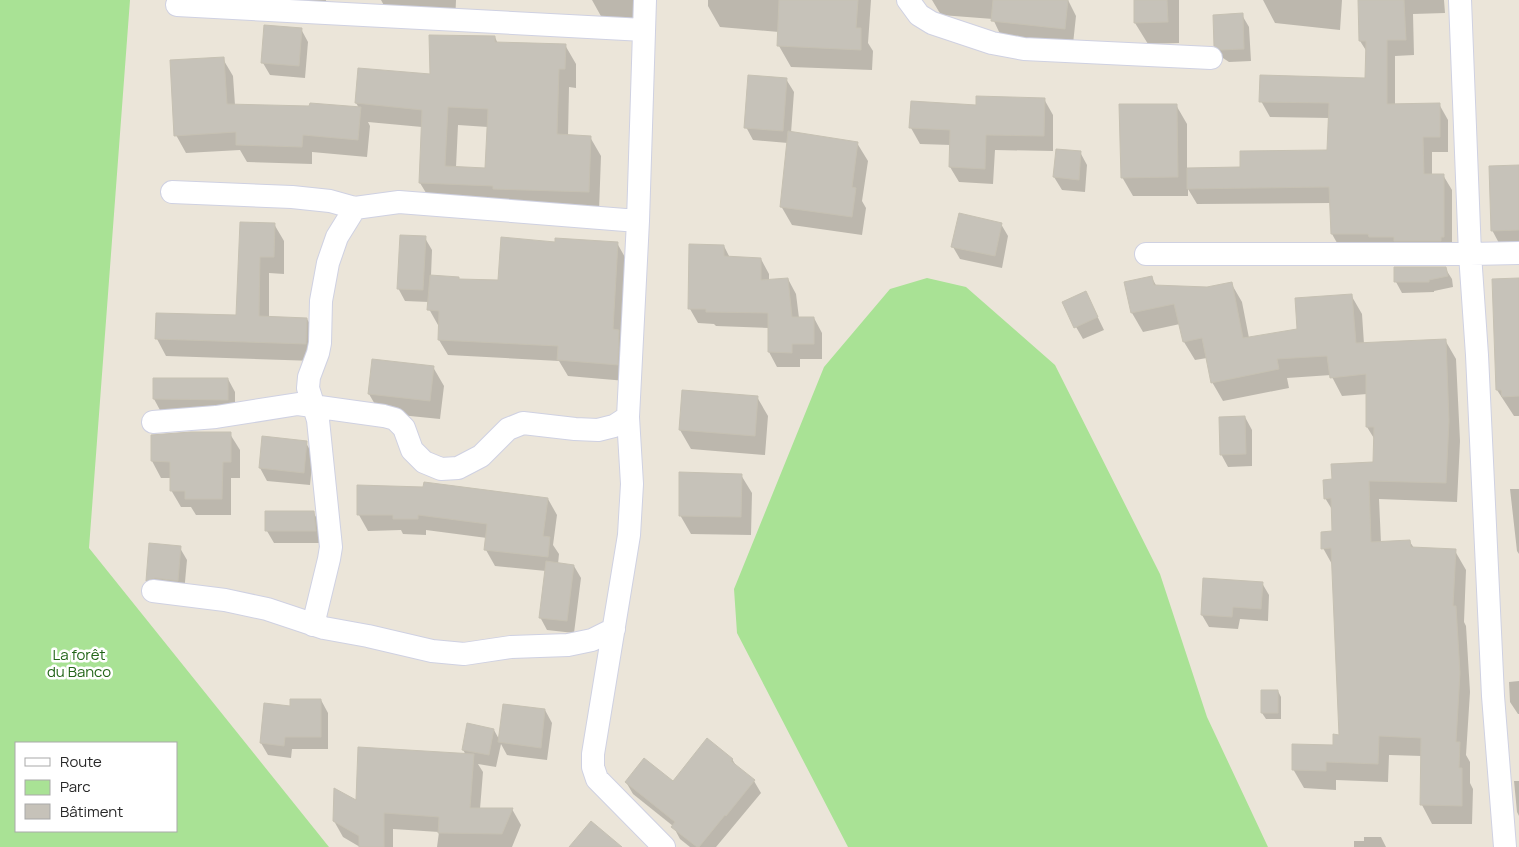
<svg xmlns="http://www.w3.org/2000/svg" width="1519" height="847" font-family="Manrope,sans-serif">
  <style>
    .green { fill: #a9e295; fill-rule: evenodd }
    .shadow { fill: #0003; fill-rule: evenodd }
    .building { fill: #c6c2b9; stroke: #c6c1b3; fill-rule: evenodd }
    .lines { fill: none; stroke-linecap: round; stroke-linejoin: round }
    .minor-casing { stroke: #cfd1e2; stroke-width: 24 }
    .minor { stroke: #fff; stroke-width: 22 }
    .labels { text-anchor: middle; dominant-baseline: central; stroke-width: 5; stroke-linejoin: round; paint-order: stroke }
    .park-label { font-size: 15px; fill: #236519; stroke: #fff }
  </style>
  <rect width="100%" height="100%" fill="#ebe5d9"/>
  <path class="green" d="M0 0H130L89 548 329 847H0ZM176 743V831H16V743Z
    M927 278 966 287 1055 365 1160 574 1207 717 1268 847H848L737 633 734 589 824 367 890 289Z"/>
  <path class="shadow" d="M257 0H326L325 11Z
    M381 0H456L455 24 391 18Z
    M592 0H642L641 21 602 18Z
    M708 0H871L868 43 873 51 872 70 791 67 779 46V32L720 27 708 6Z
    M932 0H1068L1076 16 1073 44 1001 36 993 19 941 15Z
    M1135 0H1179V43L1148 44 1135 23Z
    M1263 0H1342L1340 30 1275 23Z
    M1359 0H1444L1445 13 1413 14 1414 55 1395 56V105L1439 104 1448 120V152H1432V175H1443L1452 190V252L1341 250 1332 234 1331 203 1197 204 1188 189V196H1133L1122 177 1176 105 1187 124V169H1242L1328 151 1329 118 1270 117 1261 101 1366 79 1367 52 1360 41Z
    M1242 15 1249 27 1251 61 1229 62 1223 58 1216 45Z
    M301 29 308 42 305 78 270 75 263 63Z
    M495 37 498 44 565 45 576 64V88L569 87 568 136 590 137 601 156 599 211 431 201 420 183 422 127 368 122 370 126 367 157 312 152V164L247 162 240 150 186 153 176 135 223 59 233 76 235 105 359 108 356 103 359 69 431 75ZM458 125 488 127 487 169 456 167Z
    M786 79 794 92 791 133 857 143 868 161 862 201 866 208 862 235 792 225 781 206 788 143 753 140 746 127Z
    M1044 99 1053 115V151L995 150 993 184 959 182 950 167 951 145 920 144 911 128 977 107Z
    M1080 152 1087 165 1085 192 1062 190 1054 177Z
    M1519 167V245H1500L1492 230Z
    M241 223 274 224 284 241V274L269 273V318L307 319 317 336 315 361 166 356 157 339V314L237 317Z
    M1001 224 1008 236 1002 268 960 259 953 247Z
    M425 238 432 250 431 276 460 281H499L617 243 626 259V381L568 376 559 361 448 355 439 340V325H438L429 309V302L405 301 398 288Z
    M724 246 730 258 761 259 769 274V281L788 279 796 294 799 318H814L822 333V359H800V367H777L769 352V328L716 326 714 324 698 323 690 309Z
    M1445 268 1452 279 1453 287 1434 291V292L1402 293 1396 282Z
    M1152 278 1157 287 1207 288 1231 283 1242 302 1249 338 1299 330 1351 295 1362 314 1364 344 1445 340 1456 359 1460 441 1457 502 1379 499 1381 543 1410 542 1414 548 1455 551 1466 570 1464 622 1466 626 1470 692 1466 755 1470 762V783L1473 789 1472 824H1432L1422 805V756L1389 755 1388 782 1336 780V790L1304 788 1293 769 1334 747 1341 736 1333 566 1323 548 1334 533 1333 511 1325 498 1333 481 1374 463 1375 440 1367 427V394L1342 396 1331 375 1287 378 1289 388 1223 401 1212 382 1207 358 1195 360 1184 342 1180 324 1143 332 1132 313 1126 283Z
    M1519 279V416H1514L1497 390Z
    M1086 293 1104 330 1083 339 1076 327Z
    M433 367 444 386 440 419 380 413 369 394Z
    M154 379H228L235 392V412H161L154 399Z
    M757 397 768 416 765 455 691 449 680 430Z
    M1245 417 1252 430V466L1228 467 1221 454Z
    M230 434 240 450V478H231V515H196L191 507H181L171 490V478H161L152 461V436Z
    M263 437 306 443 313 455 310 485 267 481 260 468Z
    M741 475 752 493 751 535 691 534 680 515Z
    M1510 489H1519V554L1517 551Z
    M548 499 557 515 553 545 559 554 558 564 574 566 581 578 574 633 547 630 540 617 546 571 495 566 486 550 487 538 426 530V535L403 534 401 530 368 531 359 515Z
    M313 512 321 525 322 543H274L267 531Z
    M180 548 187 560 184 593H154L147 580Z
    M1262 583 1269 595 1268 621 1240 619 1238 629 1209 627 1202 615Z
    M1519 681V714H1518L1510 702 1509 682Z
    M1278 691 1281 697V719H1266L1262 713Z
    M321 700 328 713V749H292L291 758 268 755 261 743 291 708Z
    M545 710 552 723 547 760 507 755 501 744 496 767 478 764 483 772 480 809H512L521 825 512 847H437L439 832 393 829V847H360L343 837 334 821 357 802 466 755 463 750 494 730 500 741Z
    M732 759 737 767 754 781 761 793 716 847H690L680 839 673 826 633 794 626 782 673 783Z
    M1514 781H1519V816L1517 812Z
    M1364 837H1381L1386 847H1354V841H1364Z"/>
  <path class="building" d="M779 0H858L856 28H861V50L777 46Z
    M993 0H1068L1065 29 991 21Z
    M1134 0H1167L1168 22 1134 23Z
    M1358 0H1404L1406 40H1387V104L1440 103V137H1423L1424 174H1444V237H1441V241H1394V237H1369L1368 234H1331L1329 187 1187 189V168L1240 167V151L1327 150 1329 103 1259 102 1260 75 1365 78 1366 41H1359Z
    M1243 13 1244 49 1221 50 1214 46 1213 15Z
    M264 25 302 28 299 66 261 63Z
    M429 35 495 36V42L566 44 565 69H559L557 134 591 136 589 192 493 189V186L419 183 422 110 355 103 358 68 430 74ZM448 107 488 109 485 168 445 166Z
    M224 57 227 104 309 106 310 103 361 107 358 140 303 135 302 147 236 145V132L174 136 170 60Z
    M748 75 787 78 783 131 744 128Z
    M976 96 1045 98 1044 136 986 135 985 169 949 167 950 130 909 128 911 101 976 105Z
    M1119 104H1177L1178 177 1121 178Z
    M788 131 858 142 852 187 856 188 852 217 780 207Z
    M1056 149 1081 151 1079 180 1053 177Z
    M1519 165V230L1491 231 1489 166Z
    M959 213 1002 223 995 256 951 247Z
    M240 222 275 223 274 257H260L259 316 307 318 306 344 155 339 156 313 236 315Z
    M400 235 426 236 423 290 397 289Z
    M501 237 555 242V238L618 242 613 329 619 330 618 365 557 360 558 346 438 340 439 311 427 310 430 275 459 277V279L498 280Z
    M689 244 724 245V256L761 258V280L788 278 792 317H814V344H792V353L768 352V313L706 312V309H688Z
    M1394 267H1446L1448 276 1429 280V282H1394Z
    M1152 276 1154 285 1207 287 1232 282 1243 338 1297 329 1295 298 1352 294 1356 343 1446 339 1449 421 1446 483 1369 481 1371 542 1410 540 1411 547 1456 549 1453 606H1456L1460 673 1456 742H1460L1459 768H1462V806L1420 805 1421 738 1379 736 1378 764 1326 762V771L1292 770V744L1333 745V734L1339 735 1331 548 1321 549V532L1332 531 1331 498 1324 499 1323 480 1332 479 1331 464 1373 462 1374 427H1366V374L1330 378 1327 356 1277 359 1279 369 1211 383 1202 338 1183 342 1174 304 1131 313 1124 282Z
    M1519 278V396L1502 397 1501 390H1496L1492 279Z
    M1086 291 1098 317 1074 328 1062 302Z
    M372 359 434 366 430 401 368 394Z
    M153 378H228V400L153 399Z
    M682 390 758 396 755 436 679 430Z
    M1245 416 1246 454 1220 455 1219 417Z
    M191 432H231V462H223L222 499H185V491H170V462L151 461V435Z
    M262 436 307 441 304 473 259 468Z
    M679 472 742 474 741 517 679 516Z
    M424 482 548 498 543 536 550 537 548 557 484 550 487 524 418 515V519H393V515H357V485L423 487Z
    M265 511H314L316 531H265Z
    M149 543 181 546 178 581 155 578 146 581Z
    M546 561 574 565 567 621 539 618Z
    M1203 578 1263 582 1261 609 1233 607 1232 617 1201 615Z
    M1261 690H1278V713H1261Z
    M290 699H321V737H285L284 746 260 743 264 703 290 706Z
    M503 704 545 709 541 748 498 742Z
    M467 723 494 729 489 755 462 750Z
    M707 738 733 759 731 761 755 780 726 816 725 815 699 847H697L671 827 675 822 625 782 644 758 673 781Z
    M358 747 474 754 470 808H513L502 834 438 833 439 817 384 813V847H359V836L333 821 334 788 356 800Z
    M591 821 622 847H569Z"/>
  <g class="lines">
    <g class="minor-casing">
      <path id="minor" d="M645 0 638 221 628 417 632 484 629 535 593 754V767L597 779 664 847
        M908 0 919 15 932 23 992 43 1024 49 1211 58
        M1460 0 1470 254 1477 355 1493 696 1505 847
        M177 5 644 30
        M172 192 292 197 330 201 355 208 399 202 638 221
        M1146 254H1470L1519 253
        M153 422 216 417 298 404 384 416 395 419 404 428 412 450 424 462 441 469 458 468 481 456 508 429 523 423 575 429 598 430 614 426 628 417
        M153 591 225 600 267 609 324 628 368 636 432 651 464 654 511 647 568 645 592 640 614 629
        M313 625 329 559 331 547 318 420 308 388 309 377 318 353 320 343 321 301 328 263 337 237 355 208"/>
    </g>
    <use href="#minor" class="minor"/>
  </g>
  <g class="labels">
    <g class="park-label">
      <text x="79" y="654">La forêt<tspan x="79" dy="17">du Banco</tspan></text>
    </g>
  </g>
  <rect x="15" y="742" width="162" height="90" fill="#ffffff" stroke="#a9a9a9"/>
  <rect x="25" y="758" width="25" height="8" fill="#ffffff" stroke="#a9a9a9"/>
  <text x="60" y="767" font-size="15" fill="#282828">Route</text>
  <rect x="25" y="780" width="25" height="15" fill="#a9e295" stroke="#a9a9a9"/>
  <text x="60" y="792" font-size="15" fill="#282828">Parc</text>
  <rect x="25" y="804" width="25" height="15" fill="#c6c2b9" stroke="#a9a9a9"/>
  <text x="60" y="817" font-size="15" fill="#282828">Bâtiment</text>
</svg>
